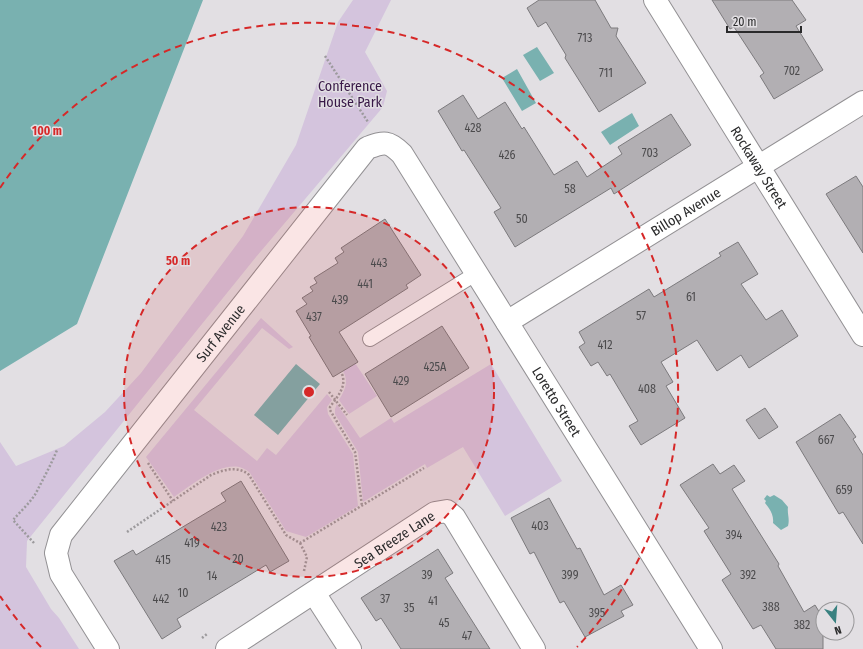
<svg xmlns="http://www.w3.org/2000/svg" width="863" height="649" font-family="'Fira Sans Condensed',sans-serif">
  <style>
    .green { fill: #d4c4dd }
    .water { fill: #79b1b0 }
    .building { fill: #b2afb3; stroke: #7c7a7d }
    .lines { fill: none; stroke-linecap: round; stroke-linejoin: round }
    .service-casing { stroke: #939194; stroke-width: 16 }
    .minor-casing { stroke: #939194; stroke-width: 24 }
    .path { stroke: #9c9a9d; stroke-width: 2.5; stroke-dasharray: 2 2; stroke-linecap: butt }
    .service { stroke: #fff; stroke-width: 14 }
    .minor { stroke: #fff; stroke-width: 22 }
    .ring { fill: none; stroke: #d62828; stroke-width: 2; stroke-dasharray: 7 5 }
    .labels { text-anchor: middle; dominant-baseline: central; stroke-width: 3; stroke-linejoin: round; paint-order: stroke }
    .number-label { font-size: 12px; fill: #4c4b4d }
    .park-label { font-size: 14px; fill: #381847; stroke: #e2dfe3 }
    .street-label { font-size: 14px; fill: #2a2a2b; stroke: #e2dfe3 }
    .centre { fill: #d62828; stroke: #e2dfe3; stroke-width: 2 }
    .ring-label { font-size: 12px; text-anchor: middle; font-weight: bold; fill: #d62828; stroke: #e2dfe3; stroke-width: 3; stroke-linejoin: round; paint-order: stroke }
  </style>
  <rect width="100%" height="100%" fill="#e2dfe3"/>
  <path class="green" d="M353 0H391L365 52 387 91 383 107 256 257 27 541 26 567 51 609 59 618 79 649H0V442L16 466 64 446 105 412 141 373 243 236 296 145 338 22Z
    M261 318 293 347 289 349 262 328 194 410 257 461 267 448 276 455 327 394 332 400 327 407 328 414 353 454 358 506 306 537 286 531 250 473C229 453 192 485 174 497L146 457Z
    M355 363 377 396 349 414 339 400C345 390 349 382 343 371Z
    M491 364 562 481 505 516 463 447 427 468 425 464 363 502 358 452 335 414V409L337 404 360 438 391 418 394 423Z"/>
  <path class="water" d="M0 0H203L77 324 0 371Z
    M537 47 554 73 540 81 523 55Z
    M517 69 536 103 522 111 502 78Z
    M632 113 639 126 610 145 601 132Z
    M296 364 320 384 278 435 254 415Z
    M767 495 770 497 774 495 782 500 788 507C787 514 790 519 788 526L781 530 773 523C774 515 770 509 765 503L766 501 764 499Z"/>
  <path class="building" d="M539 0H595L611 28H618L616 36 646 83 599 112 565 58 566 55 546 22 538 27 527 8Z
    M712 0H792L806 20 796 26 823 70 774 99 760 76 764 73 734 27 730 29Z
    M463 95 478 119 505 102 522 129 524 127 554 175 577 161 587 177 622 154 618 147 671 114 691 145 614 194 611 188 515 247 494 212 501 208 464 150 462 151 438 111Z
    M856 176 863 187V253L826 194Z
    M385 219 421 275 406 285 408 288 339 332 358 362 333 377 309 337 311 336 296 311 307 304 302 298 313 291 310 287 317 283 314 278 338 263 335 258 344 252 341 248Z
    M738 242 758 274 741 284 766 320 782 310 798 336 749 368 741 355 717 371 697 340 661 362 673 382 666 386 685 418 641 445 629 426 638 421 610 374 607 376 598 362 591 366 579 347 585 343 579 332 649 289 654 297 721 256 719 253Z
    M442 326 469 368 391 417 365 374Z
    M765 408 778 427 759 439 746 420Z
    M840 414 856 437 853 439 863 455V544L843 512 839 514 796 442Z
    M713 464 720 474 734 465 745 481 732 489 779 564 778 566 804 612 815 605 823 618V649H776L761 625 753 629 722 580 731 574 704 531 709 528 680 485Z
    M241 481 289 561 270 572 266 565 177 619 181 627 162 639 114 561 133 550 136 555 226 501 221 493Z
    M549 498 577 549 580 548 604 595 621 585 633 605 621 611 624 616 585 637 564 601 560 603 534 552 530 554 511 518Z
    M438 549 453 573 445 578 490 649H401L381 618 376 621 361 598Z"/>
  <g class="lines">
    <g class="service-casing">
      <path id="service" d="M370 339 477 273"/>
    </g>
    <g class="minor-casing">
      <g id="minor">
        <path id="s1" d="M655 0 863 335"/>
        <path id="s2" d="M507 322 863 102"/>
        <path d="M314 593 350 649"/>
        <path id="s3" d="M108 649 61 574 56 553 61 535 367 148C384 142 388 140 402 154L711 649"/>
        <path id="s4" d="M227 649 435 513 447 511 454 517 534 649"/>
      </g>
    </g>
    <path class="path" d="M325 56 368 122
      M342 374C347 387 337 397 330 407V410L355 452 362 506
      M329 392 347 415
      M148 463 173 501
      M127 532 211 475C223 470 238 465 249 475L286 535 300 543 424 468
      M34 543 13 520C20 512 30 503 36 493 43 479 51 465 57 450
      M300 543 307 557 304 571
      M202 638 207 634"/>
    <use href="#service" class="service"/>
    <use href="#minor" class="minor"/>
  </g>
  <circle cx="309" cy="392" r="185" fill="#d62828" fill-opacity=".12"/>
  <g class="ring">
    <circle cx="309" cy="392" r="185"/>
    <path d="M41 647A370 370 0 0 1 0 596M0 188A370 370 0 1 1 577 647"/>
  </g>
  <g class="labels">
    <g class="number-label">
      <text x="585" y="38">713</text>
      <text x="792" y="71">702</text>
      <text x="606" y="73">711</text>
      <text x="473" y="128">428</text>
      <text x="650" y="153">703</text>
      <text x="507" y="155">426</text>
      <text x="570" y="189">58</text>
      <text x="522" y="219">50</text>
      <text x="379" y="263">443</text>
      <text x="365" y="284">441</text>
      <text x="691" y="297">61</text>
      <text x="340" y="300">439</text>
      <text x="641" y="316">57</text>
      <text x="314" y="317">437</text>
      <text x="605" y="345">412</text>
      <text x="435" y="367">425A</text>
      <text x="401" y="381">429</text>
      <text x="647" y="389">408</text>
      <text x="826" y="440">667</text>
      <text x="844" y="490">659</text>
      <text x="540" y="526">403</text>
      <text x="219" y="527">423</text>
      <text x="734" y="535">394</text>
      <text x="192" y="543">419</text>
      <text x="238" y="559">20</text>
      <text x="163" y="560">415</text>
      <text x="427" y="575">39</text>
      <text x="570" y="575">399</text>
      <text x="748" y="575">392</text>
      <text x="212" y="576">14</text>
      <text x="183" y="593">10</text>
      <text x="161" y="599">442</text>
      <text x="385" y="599">37</text>
      <text x="433" y="601">41</text>
      <text x="771" y="607">388</text>
      <text x="409" y="608">35</text>
      <text x="597" y="613">395</text>
      <text x="444" y="623">45</text>
      <text x="802" y="625">382</text>
      <text x="467" y="636">47</text>
    </g>
    <g class="park-label">
      <text x="350" y="86">Conference<tspan x="350" dy="16">House Park</tspan></text>
    </g>
    <g class="street-label">
      <text stroke="none"><textPath href="#s1" startOffset="197">Rockaway Street</textPath></text>
      <text stroke="none"><textPath href="#s2" startOffset="210">Billop Avenue</textPath></text>
      <text stroke="none"><textPath href="#s3" startOffset="386">Surf Avenue</textPath></text>
      <text stroke="none"><textPath href="#s3" startOffset="953">Loretto Street</textPath></text>
      <text stroke="none"><textPath href="#s4" startOffset="200">Sea Breeze Lane</textPath></text>
    </g>
  </g>
  <circle cx="309" cy="392" r="6" class="centre"/>
  <g class="ring-label">
    <text x="47" y="135">100 m</text>
    <text x="178" y="265">50 m</text>
  </g>
  <g transform="translate(835 621) rotate(163)"><circle r="19" fill="#e2dfe3" stroke="#989799"/>
  <path d="M0-3L7 15L0 10L-7 15Z" fill="#398180"/>
  <text y="-6" font-size="11" font-weight="bold" text-anchor="middle" fill="#2a2a2b">N</text>
  </g>
  <path d="M727 26v6h74v-6" fill="none" stroke="#2a2a2b" stroke-width="2"/>
  <text x="733" y="26" font-size="12" fill="#2a2a2b" stroke="#e2dfe3" stroke-width="3" paint-order="stroke">20 m</text>
</svg>
